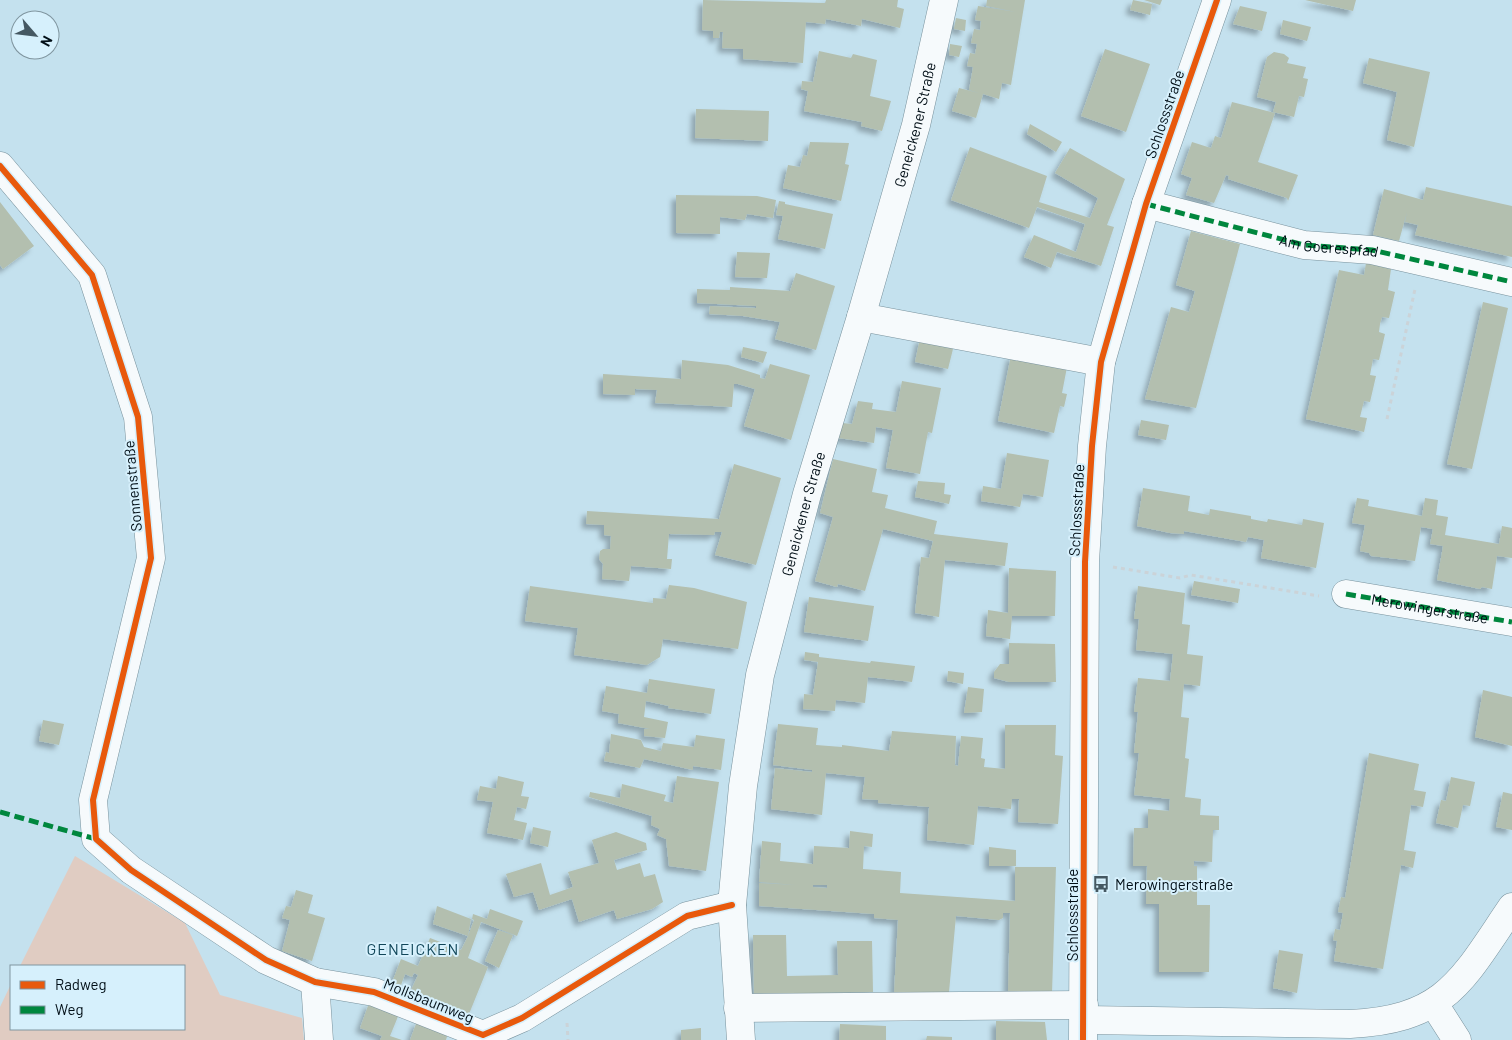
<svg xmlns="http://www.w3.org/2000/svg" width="1512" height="1040" font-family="Barlow,sans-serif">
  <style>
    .green { fill: #e0ccc2 }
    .building { fill: #b3bfaf; fill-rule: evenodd; filter: url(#shadow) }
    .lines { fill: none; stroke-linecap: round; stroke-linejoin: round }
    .minor-casing { stroke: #78929d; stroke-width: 29 }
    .path { stroke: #cbd3d8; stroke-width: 3; stroke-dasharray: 4 4; stroke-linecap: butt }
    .minor { stroke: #f6fafc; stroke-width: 28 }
    .quiet { stroke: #00873e; stroke-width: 5; stroke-dasharray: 10 5; stroke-linecap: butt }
    .cycleway-casing { stroke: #d6f0fc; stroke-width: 9 }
    .cycleway { stroke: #e8590c; stroke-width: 6 }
    .labels { text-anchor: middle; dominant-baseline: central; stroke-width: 4; stroke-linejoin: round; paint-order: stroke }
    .street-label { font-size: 15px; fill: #000e16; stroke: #d6f0fc }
    .poi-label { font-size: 15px; fill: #000e16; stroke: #d6f0fc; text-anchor: start }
    .neighbourhood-label { font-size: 16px; letter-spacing: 1px; fill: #114659; stroke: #d6f0fc }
  </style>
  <defs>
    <filter id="shadow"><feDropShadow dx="-4.5" dy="4.5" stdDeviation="2.5" flood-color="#0004"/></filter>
  </defs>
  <rect width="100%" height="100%" fill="#c4e1ee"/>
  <path class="green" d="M75 856 185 923 220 995 302 1018 304 1040H0V1007L11 984V1029H184V966H20Z"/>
  <path class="building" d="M703 0 825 3 826 0H898L897 7 904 9 900 28 862 19 861 26 826 19 825 24 806 22 803 63 743 59V49L722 48 723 32H720L719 38H713V31L702 30Z
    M987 0H1025L1011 85 1002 83 999 99 983 94 976 118 952 111 959 88 979 93 969 90 973 67 967 66 970 53 975 54 977 44 971 43 974 29 980 30 981 21 975 20 978 6 1016 12 986 6Z
    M1133 0 1152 4 1150 15 1130 10Z
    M1144 0H1162L1160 5Z
    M1305 0H1356L1353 11Z
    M1240 6 1267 12 1262 31 1233 24Z
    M956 18 966 20 965 31 954 29Z
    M1283 20 1311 27 1307 41 1280 34Z
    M950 44 962 46 959 57 949 55Z
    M1105 49 1150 64 1126 132 1081 116Z
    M819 51 851 58 853 54 877 60 870 96 891 101 882 131 861 126 862 122 804 111 808 91 801 89 802 81 813 82Z
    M1274 52 1284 54 1289 58 1287 63 1306 67 1303 78 1308 79 1304 97 1299 96 1294 117 1273 112 1276 102 1257 97 1267 57Z
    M1369 58 1430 72 1414 147 1387 140 1397 92 1363 83Z
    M1232 102 1275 113 1258 162 1298 175 1288 201 1287 198 1228 179 1229 176 1226 175 1214 203 1186 195 1192 178 1181 174 1192 142 1211 148 1215 136 1221 138Z
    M696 109 769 111 768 141 695 138Z
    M1030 124 1062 142 1056 152 1027 134Z
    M810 142 849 143 845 164 849 165 841 201 783 188 788 165 800 167 803 155 807 156Z
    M970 147 1047 176 1039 202 1090 218 1098 198 1055 173 1070 148 1125 179 1107 225 1114 227 1101 266 1057 252 1051 268 1024 257 1034 235 1076 252 1085 224 1037 207 1029 228 951 200Z
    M1426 187 1512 206V257L1415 235 1418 225 1405 222 1407 212 1399 241 1373 235 1384 189 1423 200Z
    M676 195 757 196 776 200 773 218 747 214 745 220 720 217V234L676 233Z
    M779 201 785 202V204L833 214 825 249 778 239 783 216 776 215Z
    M0 202 34 246 3 269 0 265Z
    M1191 231 1240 244 1196 408 1145 399 1171 307 1189 312 1195 291 1176 285Z
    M737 252 770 253 767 278 735 277Z
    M1366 263 1391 269 1388 290 1395 292 1389 318 1382 317 1380 324 1379 332 1385 334 1379 360 1373 359 1370 375 1376 376 1370 402 1364 401 1360 417 1367 418 1364 432 1306 419 1339 270 1364 275Z
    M796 273 835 286 816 350 775 339 780 322 743 316 709 314 710 306 756 308V306L697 303V289L730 290V287L790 291Z
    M1483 302 1508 308 1472 469 1447 464Z
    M920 338 954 345 948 369 915 362Z
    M743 347 767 352 763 363 741 357Z
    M1011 355 1067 367 1062 393 1067 394 1064 407 1060 406 1054 433 998 421Z
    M682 360 728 365 760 375V378L765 379 770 364 810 375 791 440 744 426 755 389 738 384H734L732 407 655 403 657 390 635 389V395L603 394V374L681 379Z
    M902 381 941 388 932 433 928 432 920 474 886 468 893 430 876 427 874 443 838 438 842 423 852 424 858 401 873 403 872 409 896 412Z
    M1141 420 1169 425 1166 440 1138 435Z
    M1007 453 1049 460 1043 497 1023 494 1020 507 981 501 983 486 1001 489Z
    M833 459 877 469 872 492 888 495 885 508 937 521 934 534 1008 543 1005 566 945 560 939 617 915 613 921 557 929 558 933 541 883 529 865 591 838 584 837 587 815 581 833 517 820 513Z
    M734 464 781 478 756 565 715 555 722 532H715L714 535 669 534 667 559H672L671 569 631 566 629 581 602 579 603 564 599 559 600 551 603 549H610L611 536 604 535V525L586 524 587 511 719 519Z
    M918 481 945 483 944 494 951 495 949 504 915 497Z
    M1143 488 1190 496 1188 511 1209 515 1210 509 1251 516V519L1267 522 1268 519 1302 525 1303 519 1324 523 1316 568 1261 558 1264 540 1248 537 1246 542 1184 531V534L1170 533 1137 526Z
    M1357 498 1369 500 1368 506 1422 516 1425 498 1438 500 1436 515 1448 517 1445 535 1499 544 1502 526 1512 528V558L1497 556 1492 589 1482 587 1480 589 1437 580 1443 546 1430 544 1433 529 1421 527 1415 561 1371 556 1369 553 1360 551 1365 525 1352 523Z
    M1009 568 1056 571 1055 616H1012L1010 639 986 636 988 610 1008 613Z
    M1194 581 1240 589 1238 603 1191 595Z
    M669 585 694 588 747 602 738 649 663 639 660 657 647 665 574 655 578 628 525 621 530 586 653 603V598L666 599Z
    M1138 586 1185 593 1182 624 1190 625 1187 654 1203 656 1200 686 1184 684 1181 717 1189 718 1185 758 1189 759 1185 797 1201 799 1200 815 1219 816V830H1213L1212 862 1194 861V866H1197V905H1210L1209 972H1159V904H1146L1147 866H1133L1134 828H1148V809L1169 811 1170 799 1134 795 1139 753H1134L1138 712H1134L1138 678 1170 681 1173 654 1136 650 1139 619H1134Z
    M809 597 874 606 868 641 804 632Z
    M1009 643 1055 644 1056 682H1009L994 678V672L1000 664H1009Z
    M805 652 819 654V657L870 663 871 661 915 666 912 682 868 677 865 703 836 700 835 711 803 709 804 694 813 695 818 662 804 660Z
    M948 671 964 673 963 684 947 681Z
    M649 679 715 689 711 714 668 708 669 706 646 701 644 717 668 722 665 738 644 736V729H650L618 723 619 714 602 711 606 686 647 693Z
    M968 687 984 689 982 712 964 713Z
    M1483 690 1512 697V746L1475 737Z
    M43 720 64 724 59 745 39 741Z
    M778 724 818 728 816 745 842 747V745L889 751 892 731 956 736 955 765 958 766 961 736 983 738 981 758 985 759 984 767 1005 769V725H1056L1055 755 1063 756 1058 824 1018 822 1019 799H1012L1011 809 978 806 974 845 927 840 929 807 878 803V800L862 799 865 777 826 773 822 815 771 809 775 768 812 772V770L773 765Z
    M611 734 641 740 644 747 661 751 663 743 694 747 696 735 725 739 721 770 693 766V770L644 759 640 768 604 761 606 752 609 753Z
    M1369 753 1419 764 1414 790 1426 792 1423 807 1411 805 1404 850 1416 852 1413 868 1401 865 1383 969 1334 961 1337 941 1333 940 1335 929 1340 930 1343 913 1338 912 1341 897 1345 898Z
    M498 776 524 782 521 796 529 797 526 809 517 807 514 820 527 823 523 840 487 833 493 802 477 800 480 786 496 789Z
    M677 776 719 782 706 871 669 866 666 839 657 835 660 829 651 825 652 816 589 797 590 792 620 798 622 784 666 795 664 801 673 803Z
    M1451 777 1475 782 1470 806 1463 805 1458 828 1436 823 1441 800 1446 801Z
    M1503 792 1512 794V830L1496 827Z
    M533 827 551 831 548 847 530 843Z
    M850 831 873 834 872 847 864 846 863 869 901 872 900 893 1015 901V867H1056L1052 993 1008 992 1010 913H1003V918L999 920 956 916 949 992 894 993 898 920 874 918V914L759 906V883L796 885 759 882 762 841 781 843 780 861 813 864 814 846 849 848ZM813 885H827V888L813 887Z
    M616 832 646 843 647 850 614 860 617 870 640 863 644 877 655 874 663 902 652 909 617 919 614 910 579 922 572 899 539 910 533 892 514 897 506 874 541 863 550 895 573 887 568 872 599 863 592 840Z
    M989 847 1016 850V866H989Z
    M296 890 313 895 308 913 325 918 312 961 282 951 290 920 282 918 286 906 291 907Z
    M437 906 471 919 468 936 474 920 472 919 473 914 487 919 490 909 523 921 517 936 481 922 468 958 488 967 469 1014 411 990 418 975 414 973 412 977 405 974 400 988 391 985 401 959 418 966 430 938 461 950 468 936 433 924Z
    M498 930 513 935 499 968 485 961Z
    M753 935H786L787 976 838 975 837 941H872L873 992 754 994Z
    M1279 950 1303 954 1297 993 1273 988Z
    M369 1003 399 1014 390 1036 402 1040H380L382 1036 360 1028Z
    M417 1021 448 1033 446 1040H410Z
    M996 1021 1045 1022 1047 1040H996Z
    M840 1024 886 1026V1040H839Z
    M701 1028V1040H681V1030Z
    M927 1036 952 1037V1040H926Z"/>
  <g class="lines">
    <g class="minor-casing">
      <g id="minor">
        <path d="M0 166 92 275 138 417 151 558 93 800 96 839 131 870 266 960 315 982 374 992 483 1035 522 1018 687 916 732 905"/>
        <path d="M1146 204 1304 245 1372 250 1512 282"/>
        <path d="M861 317 1101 362"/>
        <path id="s1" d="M1346 594 1512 622"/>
        <path d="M315 982 319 1040"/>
        <path d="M1434 1004 1457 1040"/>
        <path d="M738 1008 1084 1005"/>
        <path d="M1084 1020 1350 1024C1447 1019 1462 980 1512 907"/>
        <path id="s2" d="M741 1040 732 905 743 786 760 675 807 494 861 317 916 125 944 0"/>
        <path d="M1083 1040 1085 562 1092 446 1101 362 1146 204 1217 0"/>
      </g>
    </g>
    <path class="path" d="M1387 419 1415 289
      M1113 567 1180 578 1191 575 1319 596
      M567 1023 568 1040"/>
    <use href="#minor" class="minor"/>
    <g class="quiet">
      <path id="s3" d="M1146 204 1304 245 1372 250 1512 282"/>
      <path d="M1346 594 1512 622"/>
      <path d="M0 812 96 839"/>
    </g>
    <g class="cycleway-casing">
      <path id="cycleway" d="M0 166 92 275 138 417 151 558 93 800 96 839 131 870 266 960 315 982 374 992 483 1035 522 1018 687 916 732 905
        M1083 1040 1085 562 1092 446 1101 362 1146 204 1217 0"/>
    </g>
    <use href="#cycleway" class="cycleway"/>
  </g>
  <defs>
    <g id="bus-bare" transform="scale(1.35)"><path d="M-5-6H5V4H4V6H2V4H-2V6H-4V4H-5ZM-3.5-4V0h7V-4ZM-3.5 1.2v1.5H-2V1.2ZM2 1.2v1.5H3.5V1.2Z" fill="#455862" stroke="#d6f0fc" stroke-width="2.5" paint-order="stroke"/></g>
  </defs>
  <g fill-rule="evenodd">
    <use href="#bus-bare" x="1101" y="884"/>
  </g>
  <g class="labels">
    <g class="street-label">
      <text transform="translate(1164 114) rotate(-71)">Schlossstraße</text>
      <text stroke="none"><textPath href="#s2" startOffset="939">Geneickener Straße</textPath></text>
      <text stroke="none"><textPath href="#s3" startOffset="188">Am Goerespfad</textPath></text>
      <text transform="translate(132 486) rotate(-95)">Sonnenstraße</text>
      <text transform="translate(1076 510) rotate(-87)">Schlossstraße</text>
      <text stroke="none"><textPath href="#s2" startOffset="534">Geneickener Straße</textPath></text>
      <text stroke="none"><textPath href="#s1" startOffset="85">Merowingerstraße</textPath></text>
      <text transform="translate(1072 915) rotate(-90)">Schlossstraße</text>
      <text transform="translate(429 1000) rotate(22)">Mollsbaumweg</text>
    </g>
    <g class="poi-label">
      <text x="1115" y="884">Merowingerstraße</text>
    </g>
    <g class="neighbourhood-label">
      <text x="413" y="948">GENEICKEN</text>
    </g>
  </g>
  <rect x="10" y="965" width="175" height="65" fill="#d6f0fc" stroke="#8096a0"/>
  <rect x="20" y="981" width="25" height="8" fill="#e8590c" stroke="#8096a0"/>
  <text x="55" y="990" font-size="15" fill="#000e16">Radweg</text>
  <rect x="20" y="1006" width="25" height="8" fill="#00873e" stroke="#8096a0"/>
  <text x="55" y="1015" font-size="15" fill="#000e16">Weg</text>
  <g transform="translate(35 35) rotate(118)"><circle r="24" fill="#d6f0fc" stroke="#8096a0"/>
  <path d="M0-4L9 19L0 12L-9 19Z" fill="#455862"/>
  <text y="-8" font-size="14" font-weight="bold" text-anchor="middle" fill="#000e16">N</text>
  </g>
</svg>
